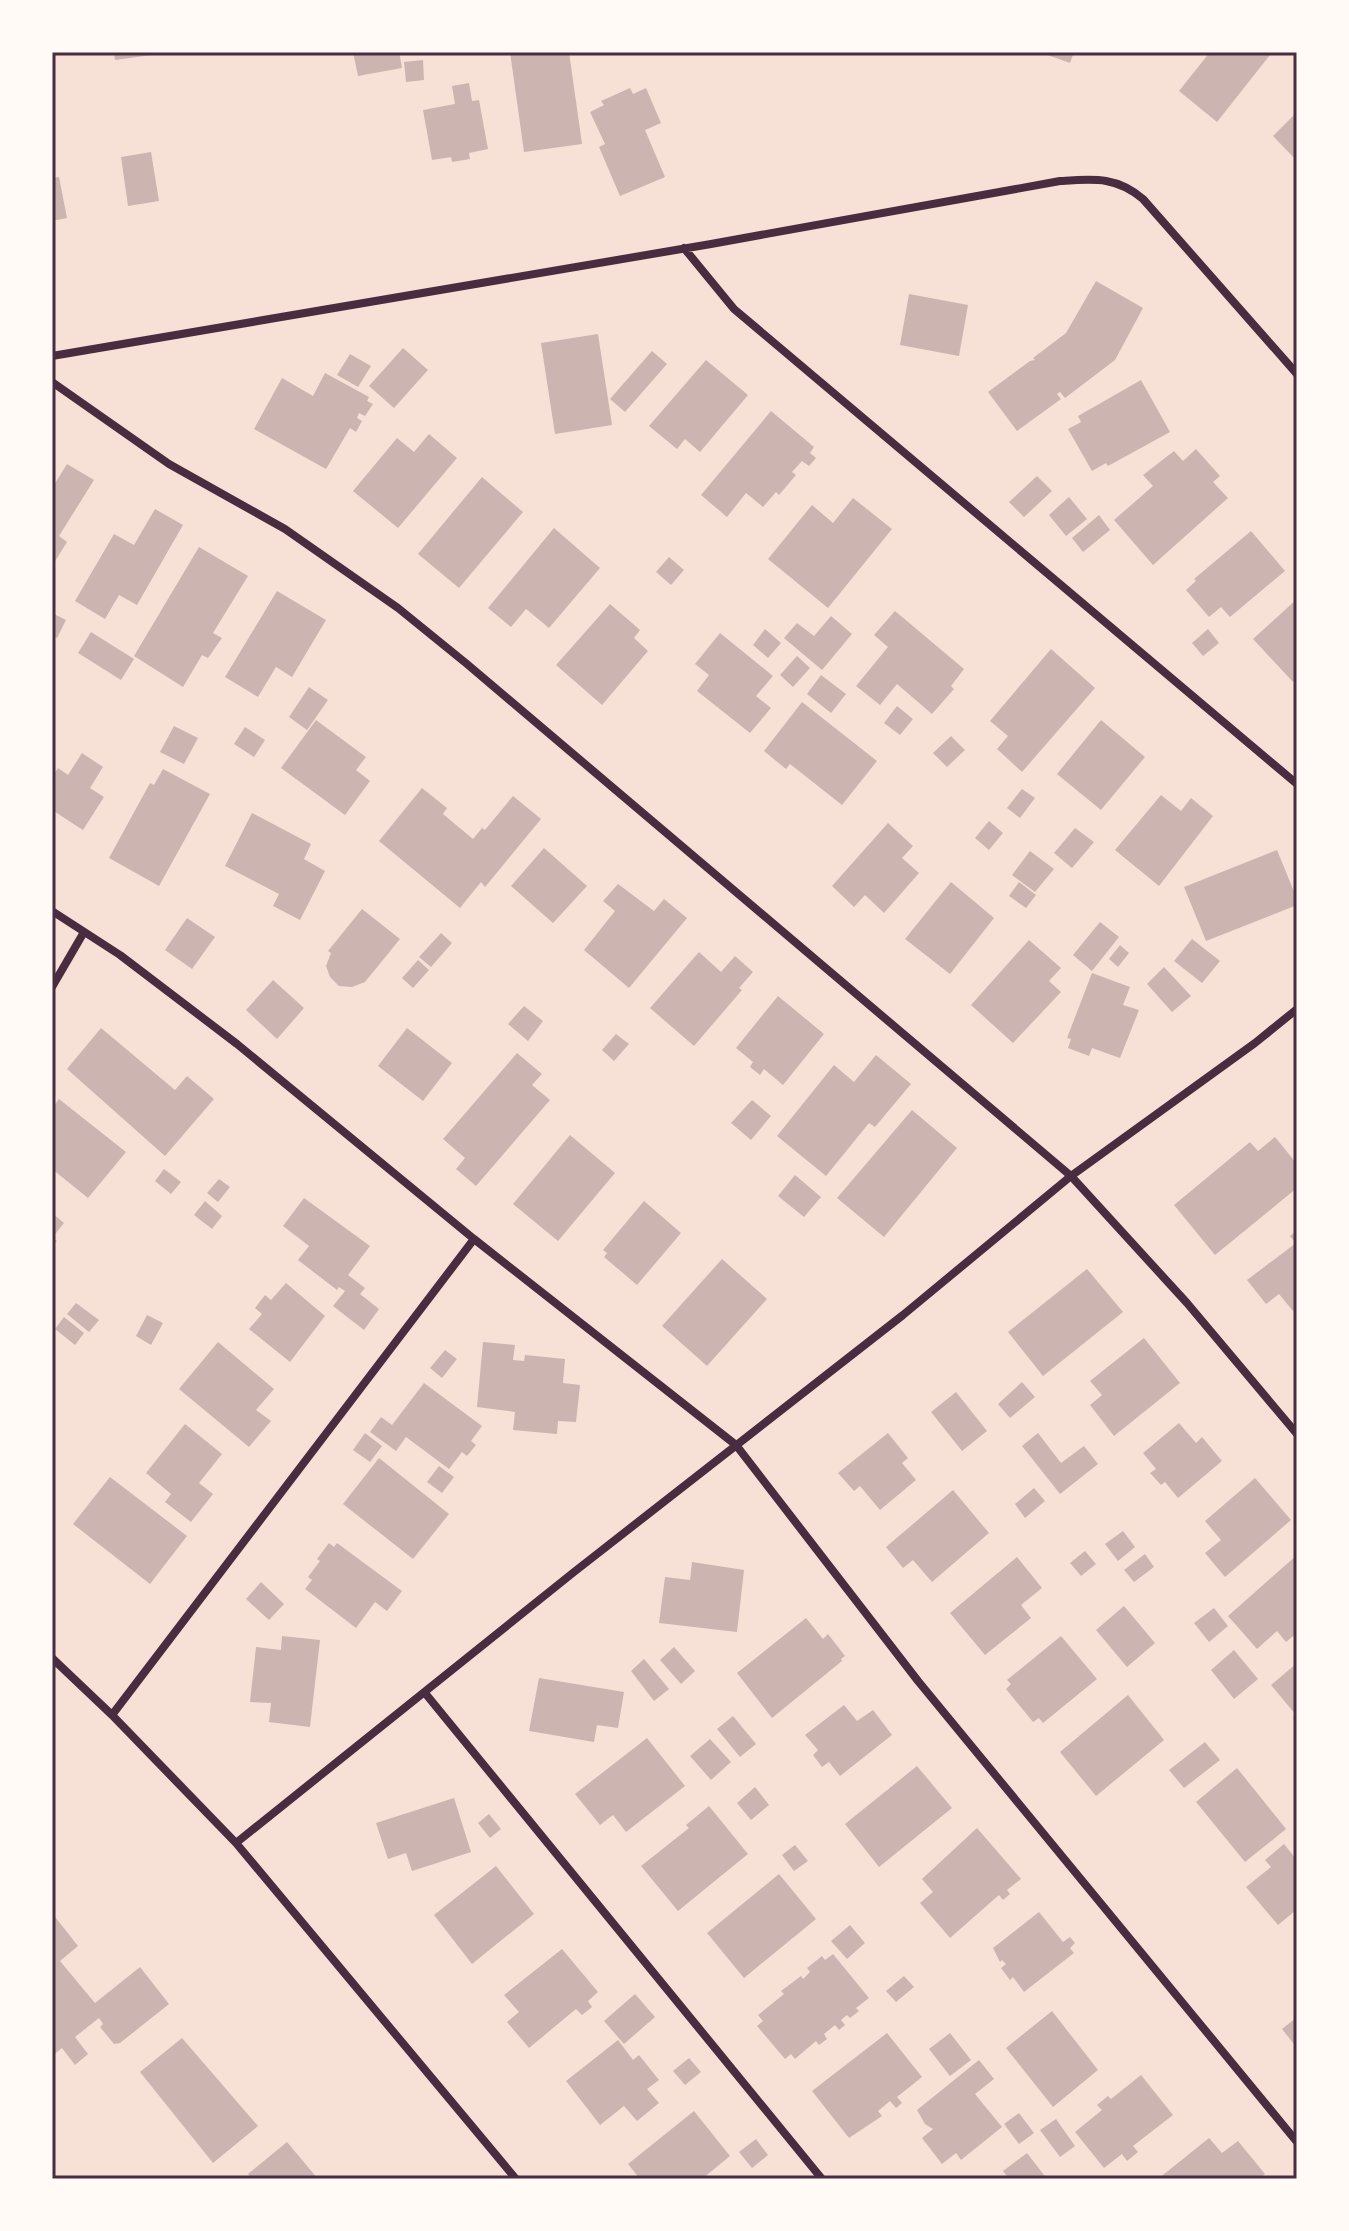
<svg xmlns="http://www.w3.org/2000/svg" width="1349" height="2231" font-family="Rubik,sans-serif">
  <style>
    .building { fill: #ccb4b1 }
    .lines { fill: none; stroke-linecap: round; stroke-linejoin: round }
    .minor { stroke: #4a2c40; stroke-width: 8 }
    .neatline { fill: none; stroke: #4a2c40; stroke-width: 3 }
  </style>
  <rect width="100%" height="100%" fill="#f7e1d7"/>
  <path class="building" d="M114 52H159V54L115 60Z
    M353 52H399L402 68 358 76Z
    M510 52H569L582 144 524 152Z
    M1039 52H1074L1070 63Z
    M1210 52H1265L1270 55 1217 122 1179 91Z
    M423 60 424 80 406 82 404 62Z
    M469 83 472 101 479 100 488 149 469 153 470 159 452 162 451 157 432 160 423 110 455 104 452 86Z
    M630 88 633 94 646 88 661 123 645 130 665 177 620 196 599 147 605 144 590 112 604 105 601 101Z
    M1297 112V161L1273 136Z
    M151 152 159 201 128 206 121 157Z
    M59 177 67 218 52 221V178Z
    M1096 281 1143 308 1115 360 1065 398 1060 392 1057 394 1061 399 1017 431 988 392 1030 361 1035 360 1033 358 1066 333Z
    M909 294 968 305 959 356 900 345Z
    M598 334 612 425 555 434 541 343Z
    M403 348 428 370 394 408 369 386Z
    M652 351 667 364 625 412 610 399Z
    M350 354 371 366 358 387 337 375Z
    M706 360 748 395 700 452 685 439 677 449 649 426Z
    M325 373 369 397 367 401 373 404 365 416 359 413 357 418 362 421 356 432 350 428 326 469 254 429 282 378 313 396Z
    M1141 380 1170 432 1108 466 1106 463 1092 471 1068 429 1081 422 1078 416Z
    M771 411 814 447 810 453 816 458 809 466 802 461 792 472 796 475 779 495 776 492 763 507 746 493 727 517 701 495Z
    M429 434 457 458 398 528 353 491 397 438 414 452Z
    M1196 449 1220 476 1213 482 1228 498 1153 565 1114 520 1153 486 1143 475 1174 451 1183 461Z
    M67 464 94 480 59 536 67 542 52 566V484L54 485Z
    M1037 476 1052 491 1024 517 1009 502Z
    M482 477 523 512 459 588 418 554Z
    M1069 497 1087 519 1066 536 1049 515Z
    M853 498 892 529 828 608 768 559 812 505 833 523Z
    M155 509 183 525 137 605 119 595 105 619 75 601 114 534 134 545Z
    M1099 515 1110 530 1083 552 1072 538Z
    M554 528 600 568 549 628 526 609 511 627 488 608Z
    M1251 531 1285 571 1230 617 1221 607 1209 617 1186 590 1196 581 1194 579Z
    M199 547 248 576 213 633 222 638 208 658 202 655 183 687 134 656Z
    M669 557 684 570 671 585 656 572Z
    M277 591 326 620 292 677 276 667 258 697 225 677Z
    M1297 599V678L1293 682 1253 639Z
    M610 604 640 630 634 638 648 651 602 705 556 665Z
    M895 611 964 669 951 686 954 689 932 714 897 684 880 705 856 686 888 647 874 635Z
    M52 613 66 620 57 638 52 635Z
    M831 616 852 634 822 670 784 638 797 623 814 636Z
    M765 629 781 643 768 658 753 645Z
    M1208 629 1219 643 1203 656 1192 643Z
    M91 632 134 659 121 680 78 653Z
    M720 633 773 676 756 696 771 708 750 733 697 691 709 675 695 664Z
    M1051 649 1095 688 1022 772 997 749 1008 736 990 721Z
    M797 656 810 668 793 687 780 675Z
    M821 675 846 694 831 713 807 694Z
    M309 687 328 700 307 730 289 717Z
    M802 702 877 761 842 805 790 764 786 769 764 751Z
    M897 706 913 719 900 735 884 723Z
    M316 720 366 757 356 770 370 781 345 815 281 768Z
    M1101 720 1145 757 1101 810 1057 774Z
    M174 726 198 738 184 764 160 752Z
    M245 727 265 740 254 757 234 744Z
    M951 736 965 750 947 767 933 753Z
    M82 753 103 767 90 788 104 797 83 830 52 810V777L58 768 68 775Z
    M163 769 210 794 159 886 109 858 150 783 154 785Z
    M422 788 447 808 443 814 473 839 482 828 485 830 513 796 541 819 485 887 481 882 460 908 379 841Z
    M1022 789 1035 798 1020 818 1007 808Z
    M1161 795 1181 811 1191 798 1213 816 1159 886 1115 850Z
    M252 813 311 844 304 859 325 871 300 920 273 906 279 894 225 866Z
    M989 821 1003 833 989 850 975 838Z
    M888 823 913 846 902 858 919 873 884 913 865 895 854 907 832 886Z
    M1075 828 1094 842 1072 868 1054 853Z
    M544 848 587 886 553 923 511 886Z
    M1277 850 1297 899V905L1206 941 1184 887Z
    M1030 851 1054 869 1035 892 1012 875Z
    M951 882 994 918 950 974 905 939Z
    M1019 882 1036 895 1026 908 1009 896Z
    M618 884 654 911 664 899 687 918 629 988 584 950 615 911 603 901Z
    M362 909 400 939 365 982 352 987 339 986 330 977 326 966 331 953 328 951Z
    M187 918 215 937 192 969 165 950Z
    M1100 922 1119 937 1092 971 1073 955Z
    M441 933 452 943 431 967 419 957Z
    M1192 939 1220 961 1202 983 1174 961Z
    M1029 940 1061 968 1049 981 1061 992 1013 1043 971 1005Z
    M1120 945 1129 953 1118 967 1109 959Z
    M699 952 721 972 735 956 753 972 739 988 742 990 694 1046 650 1008Z
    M418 960 429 970 413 988 402 978Z
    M1164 967 1191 996 1172 1012 1147 984Z
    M1092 973 1130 987 1123 1005 1139 1010 1120 1058 1092 1048 1089 1056 1068 1048 1071 1039 1067 1038Z
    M273 980 304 1008 277 1039 246 1010Z
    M778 996 824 1034 783 1085 764 1069 760 1075 750 1067 753 1062 736 1048Z
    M524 1006 543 1021 528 1041 508 1024Z
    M101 1028 175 1090 187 1076 214 1099 165 1156 67 1069Z
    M407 1028 452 1063 423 1101 378 1066Z
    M616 1034 629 1044 614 1061 602 1050Z
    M517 1053 542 1074 532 1085 550 1100 476 1186 456 1169 465 1158 443 1139Z
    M876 1055 911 1084 875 1127 869 1123 826 1176 777 1136 834 1065 854 1082Z
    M59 1099 126 1152 88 1198 52 1169V1108Z
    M752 1100 771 1116 751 1140 731 1123Z
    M912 1110 957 1148 884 1237 837 1198Z
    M570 1135 615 1173 558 1241 513 1204Z
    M1275 1137 1297 1164V1188L1215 1255 1174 1205 1250 1142 1258 1151Z
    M164 1169 181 1182 171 1194 155 1181Z
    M795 1175 821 1197 804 1217 778 1196Z
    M219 1179 230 1187 218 1202 207 1193Z
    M304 1198 370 1246 348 1275 365 1288 360 1294 379 1309 364 1330 333 1306 345 1291 339 1287 337 1290 298 1260 309 1246 283 1226Z
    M205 1201 222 1216 212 1229 194 1215Z
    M644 1201 681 1233 637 1285 604 1257 607 1253 603 1250Z
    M52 1213 64 1223 52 1238 57 1241 52 1247Z
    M1297 1230V1308L1293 1311 1279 1294 1266 1304 1247 1280 1296 1243 1290 1236Z
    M722 1259 767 1299 707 1366 662 1326Z
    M1087 1269 1123 1312 1043 1376 1008 1332Z
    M286 1283 325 1316 290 1362 249 1329 262 1314 255 1308 265 1295 271 1300Z
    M76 1303 99 1320 89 1332 67 1314Z
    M147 1315 163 1323 151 1345 136 1336Z
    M64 1317 84 1333 75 1345 55 1329Z
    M1144 1338 1180 1383 1114 1436 1090 1405 1102 1395 1090 1381Z
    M218 1342 274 1389 256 1410 271 1421 249 1447 179 1389Z
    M483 1342 515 1345 513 1360 524 1361 525 1355 565 1359 563 1383 580 1385 576 1422 558 1421 557 1434 513 1430 515 1412 477 1407Z
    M445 1350 457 1359 442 1378 430 1368Z
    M1022 1382 1035 1397 1010 1418 998 1404Z
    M424 1383 482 1426 471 1441 476 1445 467 1456 462 1452 449 1469 406 1437 396 1451 370 1432 381 1417 392 1425Z
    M956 1392 987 1431 962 1451 931 1412Z
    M1179 1423 1196 1443 1202 1437 1222 1461 1178 1498 1165 1482 1161 1485 1150 1473 1156 1469 1143 1453Z
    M185 1424 222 1454 199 1483 213 1494 191 1522 165 1502 171 1494 146 1473Z
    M365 1433 382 1446 370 1462 353 1450Z
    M888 1433 908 1458 902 1463 916 1480 880 1510 860 1486 854 1491 838 1473Z
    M1038 1433 1061 1463 1084 1446 1098 1464 1060 1494 1022 1446Z
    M379 1458 449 1514 413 1559 343 1504Z
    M439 1466 454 1477 442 1493 427 1482Z
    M110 1477 187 1536 150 1584 73 1524Z
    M1255 1478 1291 1520 1225 1577 1205 1553 1221 1540 1205 1521Z
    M1034 1488 1045 1501 1025 1518 1015 1504Z
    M953 1490 989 1533 932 1582 913 1560 903 1568 886 1547Z
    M1123 1531 1135 1547 1118 1561 1105 1544Z
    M329 1543 334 1547 337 1543 402 1591 387 1611 375 1602 356 1628 305 1589 312 1580 308 1577 320 1561 317 1559Z
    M1085 1551 1096 1564 1081 1576 1070 1563Z
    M1145 1554 1154 1567 1134 1582 1124 1570Z
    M1297 1555V1633L1286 1642 1277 1631 1257 1649 1228 1616Z
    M1017 1557 1042 1588 1021 1605 1031 1618 985 1655 950 1613Z
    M692 1562 744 1570 737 1632 659 1623 665 1577 690 1580Z
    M261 1582 284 1604 269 1620 246 1599Z
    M1124 1606 1155 1643 1127 1667 1096 1630Z
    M1214 1608 1228 1626 1209 1642 1194 1623Z
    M806 1618 823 1639 828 1634 845 1656 841 1659 842 1661 772 1718 737 1673Z
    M282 1636 320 1640 310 1727 269 1722 271 1703 250 1702 256 1647 281 1650Z
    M1061 1636 1097 1679 1043 1723 1039 1718 1033 1722 1006 1689 1011 1684 1007 1680Z
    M674 1647 695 1671 681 1684 660 1660Z
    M1234 1650 1258 1679 1234 1699 1211 1670Z
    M644 1659 669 1689 654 1701 631 1671Z
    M1297 1663V1723L1293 1718 1296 1715 1271 1685Z
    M539 1678 624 1692 618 1728 597 1725 594 1742 529 1731Z
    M1128 1695 1164 1740 1096 1796 1060 1752Z
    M844 1705 857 1721 873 1710 892 1735 840 1776 829 1762 822 1767 813 1755 818 1750 805 1735Z
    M733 1716 756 1744 740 1757 717 1729Z
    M647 1738 685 1786 626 1832 613 1815 600 1825 575 1794Z
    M710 1739 731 1762 711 1780 690 1756Z
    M1205 1742 1220 1760 1184 1788 1169 1770Z
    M917 1766 952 1808 879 1867 845 1824Z
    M1237 1768 1286 1829 1245 1862 1196 1802Z
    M755 1787 769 1805 751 1820 737 1803Z
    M454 1798 471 1852 412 1871 406 1853 388 1859 376 1823Z
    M709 1806 748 1854 678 1911 641 1866 689 1828 686 1825Z
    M489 1814 501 1829 490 1838 478 1823Z
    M977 1828 1021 1879 1007 1890 1010 1894 1003 1900 999 1895 950 1938 920 1903 933 1892 922 1879Z
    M1284 1844 1297 1860V1913L1295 1911 1278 1925 1246 1887 1271 1867 1265 1860Z
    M795 1845 808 1861 794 1871 782 1855Z
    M496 1866 534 1914 472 1964 434 1915Z
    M779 1874 816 1919 744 1978 707 1933Z
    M1039 1912 1063 1942 1070 1937 1075 1943 1070 1948 1074 1953 1024 1992 1013 1977 1010 1980 1001 1968 1006 1964 1002 1960 1000 1962 993 1948Z
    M52 1913 78 1946 60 1961 95 2003 140 1967 169 2004 120 2043 114 2044 100 2027 103 2024 99 2018 75 2037 88 2054 75 2065 62 2048 52 2056Z
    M850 1925 865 1943 847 1959 831 1941Z
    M562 1949 598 1992 588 2001 592 2007 582 2015 576 2009 529 2048 507 2022 519 2012 504 1995Z
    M833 1954 869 1998 856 2008 859 2011 850 2018 847 2015 841 2020 845 2025 839 2030 835 2025 824 2034 827 2039 819 2045 816 2041 795 2059 791 2054 785 2059 757 2026 763 2021 758 2015 784 1994 781 1991 801 1976 803 1979 810 1972 807 1968 822 1956 825 1960Z
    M904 1976 914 1987 896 2002 886 1991Z
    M635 1994 655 2017 624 2044 604 2021Z
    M1052 2011 1098 2070 1053 2107 1006 2048Z
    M1297 2017V2048L1282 2029Z
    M887 2033 922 2077 897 2097 902 2103 896 2108 890 2101 878 2111 882 2116 849 2138 812 2091Z
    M950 2033 971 2060 950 2076 929 2049Z
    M182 2038 258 2126 213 2163 140 2072Z
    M618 2040 633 2060 639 2055 659 2080 647 2089 659 2103 637 2121 624 2106 600 2125 566 2081Z
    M689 2058 701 2072 685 2085 673 2071Z
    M979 2060 994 2079 975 2094 1002 2127 961 2160 956 2153 942 2164 922 2138 933 2129 925 2124 917 2110Z
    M1141 2075 1173 2115 1133 2146 1138 2152 1127 2161 1122 2154 1104 2168 1075 2132 1102 2110 1097 2105 1108 2096 1111 2099Z
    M694 2111 730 2156 702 2179H640L628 2164Z
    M1019 2113 1034 2133 1019 2144 1004 2124Z
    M1056 2119 1075 2146 1060 2157 1040 2130Z
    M1209 2138 1222 2153 1238 2141 1265 2174 1258 2179H1158Z
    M756 2139 768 2155 752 2168 739 2152Z
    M287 2142 318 2179H252L248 2174Z
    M1027 2153 1047 2179H1009L1003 2171Z"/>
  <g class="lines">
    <path class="minor" d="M684 248 734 309 1297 784
      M52 356 711 244 1060 181C1093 179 1116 176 1143 199L1297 374
      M52 382 169 464 285 529 398 608 467 664 1071 1176 1187 1303 1297 1434
      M52 911 120 955 237 1044 474 1239 736 1445 918 1681 1297 2142
      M52 987 84 932
      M52 1658 112 1715 236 1843 516 2179
      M425 1693 822 2179
      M112 1715 474 1239
      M236 1843 574 1572 903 1315 1071 1176 1255 1043 1297 1009"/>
  </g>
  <rect width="1349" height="2231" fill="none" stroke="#fffaf5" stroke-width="108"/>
  <rect x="54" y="54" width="1241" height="2123" class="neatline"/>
</svg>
